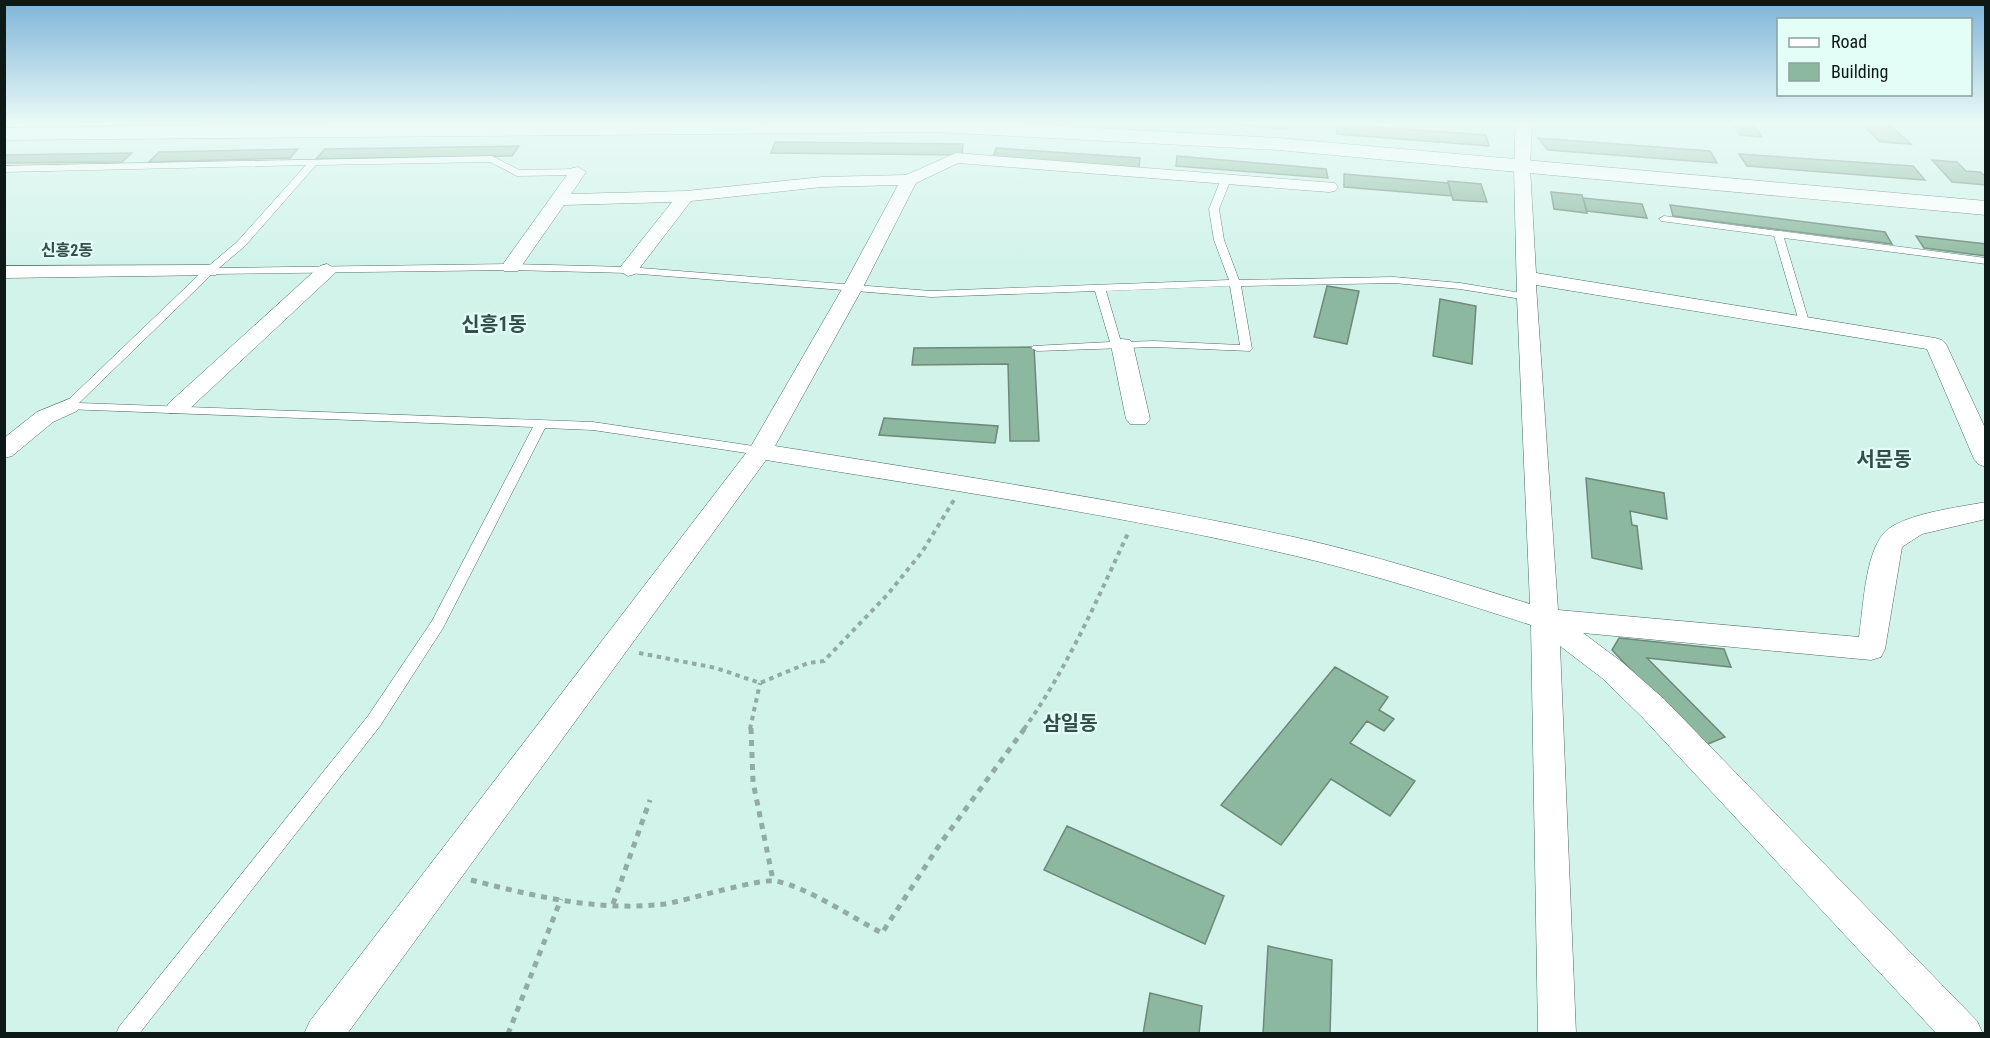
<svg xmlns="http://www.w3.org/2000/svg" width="1990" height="1038" font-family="'Roboto Condensed','Noto Sans KR',sans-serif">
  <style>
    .building { fill: #8cb89f; stroke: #6e8879; stroke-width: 1.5 }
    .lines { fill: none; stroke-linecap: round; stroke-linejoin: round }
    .service-casing { stroke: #4d6b64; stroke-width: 1 }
    .minor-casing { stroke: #4d6b64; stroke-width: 1 }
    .primary-casing { stroke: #4d6b64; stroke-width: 1 }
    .path-far1 { stroke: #92aca5; stroke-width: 4; stroke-dasharray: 4.5 4.5; stroke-linecap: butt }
    .path { stroke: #92aca5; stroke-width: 5; stroke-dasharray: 6 6; stroke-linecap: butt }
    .service { fill: #fff; fill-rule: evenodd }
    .minor { fill: #fff; fill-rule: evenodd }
    .primary { fill: #fff; fill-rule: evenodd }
    .labels { text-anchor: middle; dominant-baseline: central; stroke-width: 4.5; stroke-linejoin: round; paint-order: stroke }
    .far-neighbourhood-label { font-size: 16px; font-weight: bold; fill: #325049; stroke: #e3fef7 }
    .neighbourhood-label { font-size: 20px; font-weight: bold; fill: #325049; stroke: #e3fef7 }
  </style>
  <rect width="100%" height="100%" fill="#d1f3ea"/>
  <path class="building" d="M1202 122H1287V129Z
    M1731 122H1752L1762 137 1740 135Z
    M1860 122H1887L1911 144 1880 142Z
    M1336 124 1486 135 1489 146 1337 134Z
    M1538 138 1710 151 1717 163 1548 150Z
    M775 142 963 144 962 155 771 153Z
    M519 146 512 156 316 159 325 149Z
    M996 148 1140 158 1139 168 993 158Z
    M298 149 290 158 149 162 159 152Z
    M132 153 122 162 4 163V155Z
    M1739 154 1913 166 1925 180 1747 166Z
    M1177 156 1326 169 1328 178 1176 166Z
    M1932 160 1957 162 1966 171 1980 172 1986 177V185L1952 182Z
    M1344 174 1448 183 1452 196 1344 187Z
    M1448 181 1481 184 1487 202 1453 200Z
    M1551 192 1582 195 1587 213 1554 209Z
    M1583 198 1642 204 1647 218 1587 211Z
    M1670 205 1885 232 1892 244 1673 216Z
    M1916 236 1986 244V256L1924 248Z
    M1327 286 1359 291 1347 344 1314 337Z
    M1440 299 1476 306 1472 364 1433 356Z
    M1034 347 1039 441H1010L1008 364 912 365 914 348Z
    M884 418 998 426 995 443 879 435Z
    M1586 478 1664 493 1667 519 1630 511 1632 525 1637 526 1642 569 1592 558Z
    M1619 638 1724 649 1731 667 1647 658 1725 737 1703 746 1612 650Z
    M1335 667 1388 697 1379 710 1394 719 1384 731 1367 721 1350 743 1415 781 1390 816 1331 779 1281 845 1221 805Z
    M1067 826 1224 896 1205 944 1044 870Z
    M1268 946 1332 960 1330 1034H1263Z
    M1150 993 1202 1006 1199 1034H1143Z"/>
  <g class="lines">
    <g class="service-casing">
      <path id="service" d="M492 156 519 170 578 169 582 172 578 175 517 176 490 162 316 165 245 246 219 268 511 264 628 267 931 291 1229 280 1214 240 1209 209 1221 179 1226 176 1231 179 1219 209 1224 240 1239 280 1394 277 1460 283 1527 294 1532 297 1527 300 1460 289 1394 283 1241 286 1252 349 1250 351 1154 347 1037 351 1031 348 1033 346 1110 342 1095 291 931 297 628 273 511 270 212 274 79 403 593 422 760 447 766 451 760 455 593 430 545 428 443 628 380 726 139 1034H116L119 1027 368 716 432 621 533 427 65 409 63 406 65 403 205 269 237 242 306 165 4 172V166ZM1230 286 1240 345 1154 341 1121 342 1106 291Z
        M1664 216 1986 258V264L1784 238 1810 325 1805 328 1800 325 1774 236 1661 221 1659 219Z"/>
    </g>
    <g class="minor-casing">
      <path id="minor" d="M1516 122H1532L1530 167 1536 273 1935 338 1942 340 1946 344 1986 430V467L1978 464 1974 459 1927 349 1536 285 1558 610 1859 637C1863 609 1865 554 1884 533 1901 514 1960 507 1986 502V519L1922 534 1902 547 1885 649 1881 657 1871 660 1583 633 1622 662 1664 699 1977 1021 1983 1034H1937L1642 717 1602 678 1560 646 1576 1034H1538L1531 625C1453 600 1376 575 1296 556 1122 515 943 489 766 460L347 1034H304L310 1021 750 448 842 289 898 185 822 187 691 201 635 274 628 276 618 270 672 202 564 205 518 271H504L501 267 572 168 578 167 586 172 571 194 686 191 822 177 906 175 956 153 1335 183 1338 187 1335 191 1329 192 958 163 916 183 862 289 775 446C949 474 1122 500 1294 537 1374 555 1452 580 1530 604L1517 297 1514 167Z
        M327 264 337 270 334 274 185 413H169L166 408 169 403 320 266Z
        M209 265 216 267 219 271 216 275 4 278V266Z
        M1122 339 1130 340 1133 345 1150 419 1146 424H1130L1126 419 1111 345 1114 340Z
        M69 399 77 401 80 406 77 411 53 422 12 456 4 458V438L37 412Z"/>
    </g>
    <g class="primary-casing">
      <path id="primary" d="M489 122H987L1278 138 1986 201V215L1278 150 937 132 4 140V128Z"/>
    </g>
    <path class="path-far1" d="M639 653 716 668 760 683 808 663 824 661 887 595 922 552 954 500
      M750 729 760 683
      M1024 729C1067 669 1098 598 1129 531"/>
    <path class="path" d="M751 728 753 782 773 880
      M471 880C533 896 600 912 665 904 688 900 760 878 776 881 807 887 853 918 882 933L940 844 1025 728
      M613 904 650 800
      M508 1034 561 899"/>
    <use href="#service" class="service"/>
    <use href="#minor" class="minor"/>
    <use href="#primary" class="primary"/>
  </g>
  <linearGradient id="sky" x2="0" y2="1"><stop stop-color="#7eb4d9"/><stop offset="0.46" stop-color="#eafaf6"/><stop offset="1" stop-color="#eafaf6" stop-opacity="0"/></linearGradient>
  <rect width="1990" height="268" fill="url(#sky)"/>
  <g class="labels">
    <g class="far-neighbourhood-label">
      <text x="67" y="250">신흥2동</text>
    </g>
    <g class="neighbourhood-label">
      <text x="494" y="324">신흥1동</text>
      <text x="1884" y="459">서문동</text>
      <text x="1070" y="723">삼일동</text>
    </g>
  </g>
  <rect width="1990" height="1038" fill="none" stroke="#0d1916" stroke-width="12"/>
  <rect x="1777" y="18" width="195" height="78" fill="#e3fef7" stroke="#8da29d" stroke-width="1.5"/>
  <rect x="1789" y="38" width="30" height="9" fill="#ffffff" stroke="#8da29d" stroke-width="1.5"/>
  <text x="1831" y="48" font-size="18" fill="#0d1916">Road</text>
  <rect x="1789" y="63" width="30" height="18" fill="#8cb89f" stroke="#8da29d" stroke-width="1.5"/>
  <text x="1831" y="78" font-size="18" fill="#0d1916">Building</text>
</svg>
